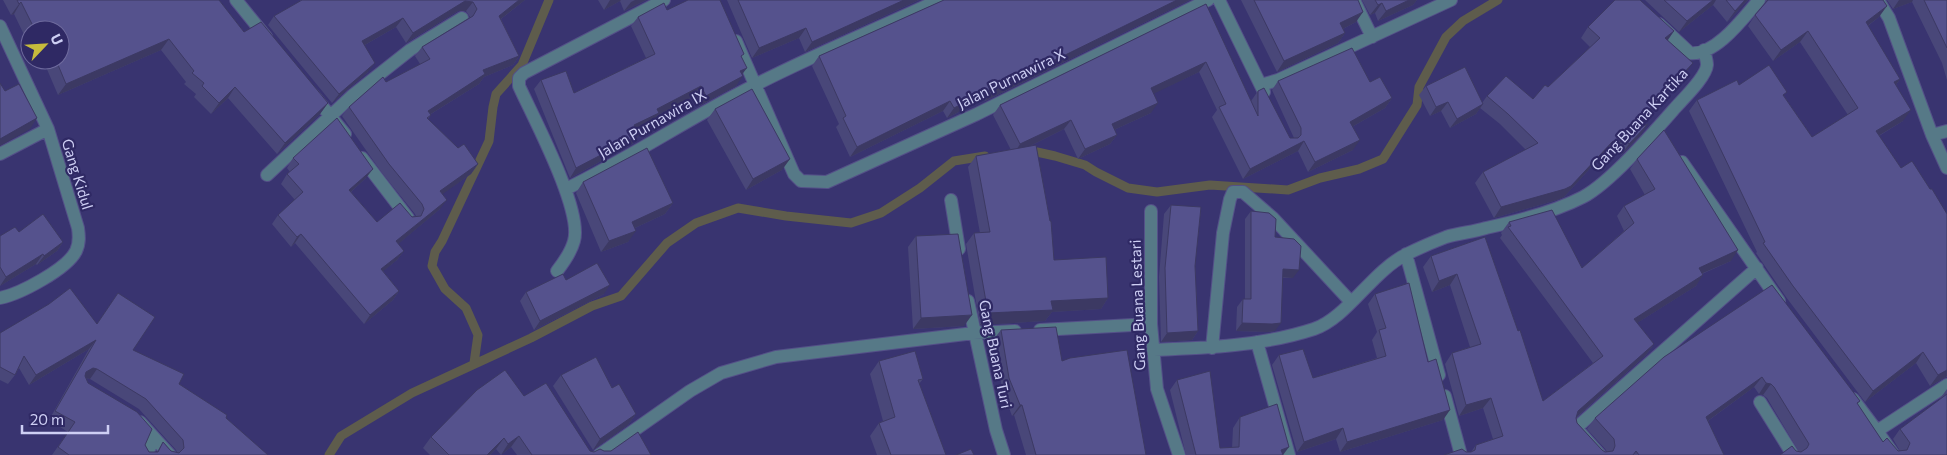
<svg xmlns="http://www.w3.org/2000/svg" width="1947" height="455" font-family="Commissioner,sans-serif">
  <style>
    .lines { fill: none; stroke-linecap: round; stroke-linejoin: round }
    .stream { stroke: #5e5c4c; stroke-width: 9 }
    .minor-casing { stroke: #545088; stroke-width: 14 }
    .minor { stroke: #567987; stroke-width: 12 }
    .wall { fill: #494779; fill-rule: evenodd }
    .shaded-wall { fill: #3c3963 }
    .building { fill: #55528d; stroke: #3c3963; fill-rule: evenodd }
    .labels { text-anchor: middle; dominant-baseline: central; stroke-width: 4.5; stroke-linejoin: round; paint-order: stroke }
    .street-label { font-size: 15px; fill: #cecff4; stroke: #2f2964 }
  </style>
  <rect width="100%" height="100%" fill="#393470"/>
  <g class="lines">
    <path class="stream" d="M1027 154 1037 152 1055 156 1085 165 1096 172 1128 188 1157 192 1210 185 1288 190 1320 178 1359 169 1383 159 1417 105 1419 87 1446 37 1463 21 1498 0
      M474 363 478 335 466 308 445 289 432 266 435 252 442 241 489 141 493 107 496 94 522 65 549 0
      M329 455 341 436 412 393 531 338 592 306 621 296 667 243 696 223 738 208 786 216 851 223 881 213 920 188 954 161 985 156"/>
    <g class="minor-casing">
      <path id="minor" d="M236 0 266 37
        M1219 0 1264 92
        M1354 0 1372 37
        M1878 0 1889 18 1932 135 1947 168
        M1659 24 1690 53C1716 56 1744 17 1759 0
        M0 26 48 129 78 228C79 235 80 243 76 251 67 269 20 294 0 298
        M736 41 794 174 801 181 827 182 977 114 1208 0
        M1261 85 1278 80 1451 0
        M313 95 345 134
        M1932 135 1947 131
        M0 154 48 129
        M362 158 408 218
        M1682 162 1779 301
        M267 175 353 95 410 50 462 18
        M566 189C630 158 689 118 753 86 813 55 877 29 939 0
        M951 200 959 249
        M1151 211V324L1157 389 1179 455
        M1406 254 1439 375
        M557 271C564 262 571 252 574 241 583 210 533 117 519 86V78L524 73 664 0
        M968 301 996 430 1004 455
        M1040 330 1151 324
        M1257 342 1289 455
        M1212 348 1223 233 1230 199 1233 192H1243L1273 218 1351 302
        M1153 350C1206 348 1262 346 1314 329 1347 318 1372 271 1407 254 1419 248 1433 242 1446 237 1459 233 1473 232 1486 228 1519 221 1554 212 1583 197 1611 182 1654 132 1676 107 1684 98 1706 77 1707 65 1707 60 1705 55 1704 50
        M1445 396 1461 455
        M1853 399 1877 431
        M1760 402 1793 455
        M140 422 170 455
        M146 455 154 439
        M599 455 690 391 721 373 776 357 974 333 1015 331
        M1600 455 1576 428 1757 268
        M1894 455 1877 431 1947 385"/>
    </g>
    <use href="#minor" class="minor"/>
  </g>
  <path class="wall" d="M3 0H219L244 32 328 103 320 114 277 154 228 98 211 114 194 97 196 94 184 84 186 82 161 50 58 95 43 60H60V30H30V47L14 14 11 15Z
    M300 0H525L501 19 519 56 513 65 484 77 479 84 431 114V115L428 119 458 148 478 164 471 174 442 194 440 209 398 244 404 251 397 260 383 271 399 291 393 300 364 324 295 243 291 247 272 224 278 215 295 200 281 184 287 174 290 172 287 168 293 158 366 178 351 192 377 222 416 216 415 214 382 173 342 116 349 107 386 82 420 64 415 56 422 47 470 17 466 11H458L406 43 396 27 365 45 368 72 332 103 268 25 274 16 300 1Z
    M598 0H646L624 11 620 1 604 10Z
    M727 0H919L805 52 799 38 752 58Z
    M944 0H1190L985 101 984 99 947 118 943 111 850 157 836 127 839 124 812 66 819 56Z
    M1241 0H1358L1356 22 1343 29 1345 33 1338 43 1277 72Z
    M1362 0H1417L1413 5 1378 21 1375 13 1370 15Z
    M1645 0H1748L1727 22 1713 5 1679 32Z
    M1766 0H1883L1879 17 1868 26 1900 79 1896 85 1903 121 1879 136 1901 168 1930 189 1947 214V377H1946L1930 386 1916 363 1865 402 1786 297 1756 253 1757 252 1689 111 1697 100 1739 85 1784 96 1812 137 1848 115 1800 42 1773 61 1748 26 1755 15 1766 2Z
    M1887 0H1947V80L1942 63 1912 2 1893 9Z
    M1206 4 1251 101 1258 91 1290 138H1294L1272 90 1278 81 1370 82 1392 98 1385 108 1352 127 1353 150 1308 172 1298 151 1243 179 1212 117 1217 110 1199 72 1154 93 1151 113 1114 130 1117 135 1110 144 1078 159 1064 129 1030 146 1054 260 1108 298 1101 309 1052 312 1045 321 980 325 966 244 974 233H980L968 167 976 156 1011 150 993 115 1000 105Z
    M667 10 742 57V75L736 86 699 106 694 96 658 115 652 123 636 130 639 135 632 144 570 178 534 89 541 80 574 93 646 58 631 26 638 17Z
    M1588 27 1674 31 1668 40 1685 74 1631 132 1641 135 1621 155 1617 148 1610 156 1605 152 1564 197 1557 200 1494 218 1475 183 1483 172 1526 150 1500 124 1480 108 1476 114 1450 128 1441 111 1430 116 1419 95 1426 86 1482 103 1487 96 1533 99 1548 87 1590 47 1581 38Z
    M715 109 782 170 746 190 707 120Z
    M1637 159 1731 261 1702 274 1696 286 1637 323 1654 344 1646 355 1576 418 1577 423 1602 450 1605 452H1607L1606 450 1587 429 1595 418 1772 285 1860 401 1857 404 1883 442 1898 451H1900L1893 439 1900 429 1939 400 1947 389V455H1780L1796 451 1799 452 1767 398 1763 395 1759 394 1754 387 1708 421 1724 455H1444L1471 452 1476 445 1493 439 1483 408 1459 416 1445 364 1452 353 1470 347 1450 285 1432 292 1423 267 1431 256 1485 237 1518 331 1543 401 1593 363 1500 238 1502 235 1501 233 1509 222 1582 268 1624 231 1617 216 1624 206 1645 195 1630 169Z
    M583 182 673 203 665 214 635 228 628 242 601 252 576 193Z
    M1171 205 1195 266 1198 331 1192 340 1161 342 1159 277 1164 214Z
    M1251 211 1275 237 1293 278H1282L1275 331 1267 332 1236 331 1237 307 1243 299H1245V219Z
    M19 232 63 242 57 251 37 265 36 264 0 286V236Z
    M916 236 964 326 913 329 908 247Z
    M566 280 604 294 534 330 520 301 526 292Z
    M118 293 133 350 226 418 268 455H52L68 432 49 420 89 349 29 385 19 368 15 375 8 384 0 380V333L97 324ZM86 378 90 379 139 409 176 450 177 452 171 451 163 442 157 452H149L145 445 88 383Z
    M1375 294 1443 420 1340 452 1336 439 1297 452 1272 365 1279 355 1313 378 1377 358 1372 340 1377 332 1368 304Z
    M1001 330 1062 361 1146 455H1026L1014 415 1012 416 1002 388 993 340Z
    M879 361 923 379 919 384 946 455H877L870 436 879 423 883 421 870 374Z
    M561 375 636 414 628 425 593 450 553 386Z
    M1177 380 1220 448H1232L1233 428 1240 417 1283 455H1186L1170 390Z
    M524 396 590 451 594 452 604 451 651 455H517L511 447 501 455 496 449 490 455H430L423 448 431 437Z"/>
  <path class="shaded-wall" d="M519 0H525L493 25 499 16Z
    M610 0H621L620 1 604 10Z
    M635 0H646L624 11 631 2Z
    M904 0H919L805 52 812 42Z
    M1177 0H1190L985 101 992 91Z
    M1409 0H1417L1413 5 1378 21 1386 11Z
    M1713 0H1716L1713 5 1679 32 1687 21Z
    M1745 0H1748L1727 22 1735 11Z
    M1899 0H1913L1912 2 1893 9Z
    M465 1 473 2 466 11H458L406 43 413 33Z
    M21 2 14 14 11 15 19 4Z
    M1382 3 1375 13 1370 15 1378 5Z
    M1887 6 1879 17 1858 33 1866 22Z
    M1363 12 1356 22 1333 34 1340 23Z
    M403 18 396 27 356 50 362 41Z
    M806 28 799 38 752 58 759 48Z
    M1674 31 1666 42 1665 38Z
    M1808 31 1800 42 1773 61 1781 50Z
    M1345 33 1338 43 1277 72 1284 61Z
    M169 39 161 50 58 95 66 84Z
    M519 56 513 65 484 77 479 84 421 120 428 111 483 70Z
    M1206 62 1199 72 1145 98 1151 88Z
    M375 63 368 72 332 103 339 94Z
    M1693 63 1685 74 1625 139 1627 134Z
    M747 68 740 77 743 76 736 86 699 106 706 96 740 71Z
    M1900 79 1893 89 1894 82Z
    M701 86 694 96 658 115 652 123 627 135 634 125 657 109Z
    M235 87 228 98 211 114 219 103Z
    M991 89 984 99 947 118 954 108Z
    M1392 98 1385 108 1343 132 1350 122Z
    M950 101 943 111 850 157 857 147Z
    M1448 102 1441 111 1430 116 1436 107Z
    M328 103 320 114 277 154 285 143Z
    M1158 103 1151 113 1105 134 1112 124Z
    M1483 104 1476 114 1450 128 1457 119Z
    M1911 110 1903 121 1868 142 1876 131Z
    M37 118 30 129 0 146V139Z
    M1071 120 1064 129 1014 154 1020 144Z
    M1648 124 1641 135 1621 155 1629 144Z
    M639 135 632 144 570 178 576 168Z
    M1117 135 1110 144 1078 159 1085 149Z
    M1624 137 1617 148 1610 156 1617 145Z
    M1360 140 1353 150 1308 172 1315 162Z
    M1304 141 1298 151 1243 179 1250 169Z
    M1613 141 1605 152 1564 197 1557 200 1494 218 1501 207Z
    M790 159 782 170 746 190 753 179Z
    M478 164 471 174 433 201 440 191Z
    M373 169 366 178 342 200 349 190Z
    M447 200 440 209 390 251 396 241Z
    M673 203 665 214 624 233 632 222Z
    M636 231 628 242 601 252 609 241Z
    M301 234 295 243 291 247 297 237Z
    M63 242 57 251 37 265 44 256Z
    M1738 250 1731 261 1691 278 1699 268Z
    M404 251 397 260 375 278 381 269Z
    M43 254 36 264 0 286 6 277Z
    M1283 269 1299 270 1293 278 1277 277Z
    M1457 274 1450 285 1432 292 1439 281Z
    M1703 275 1696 286 1626 330 1634 319Z
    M610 285 604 294 534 330 540 321Z
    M399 291 393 300 364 324 370 315Z
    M1108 298 1101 309 1052 312 1045 321 980 325 988 313 1051 301Z
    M972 315 964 326 913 329 921 318Z
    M1242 323H1281L1275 331 1267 332 1236 331Z
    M1198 331 1192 340 1161 342 1167 333Z
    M96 340 89 349 29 385 36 375Z
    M1654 344 1646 355 1571 422 1578 411Z
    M1923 352 1916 363 1865 402 1873 391Z
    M93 368 97 369 90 379 86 378 79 381 86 372Z
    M1947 370V376L1946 377 1930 386 1938 375Z
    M1762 377 1754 387 1698 428 1706 417Z
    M1766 383 1771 384 1763 395 1759 394Z
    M1491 398 1483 408 1459 416 1466 405Z
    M1020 405H1022L1014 415 1012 416Z
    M1450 410 1443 420 1340 452 1347 442Z
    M636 414 628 425 593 450 600 439Z
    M1343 428 1336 439 1297 452 1304 442Z
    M519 436 511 447 501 455 508 444Z
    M504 438 496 449 490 455H487Z
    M1289 447 1283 455H1277L1281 450Z"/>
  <path class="building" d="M17 0H219L244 32 261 22 328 103 285 143 235 87 219 103 202 86 204 83 192 73 194 71 169 39 66 84 56 60H60V30H35L21 2 19 4Z
    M302 0H519L499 16 519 56 483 70 485 74 428 111 431 115 427 118 458 148 464 144 478 164 440 191 447 200 396 241 404 251 381 269 399 291 370 315 301 234 297 237 278 215 303 192 287 174 299 164 293 158 337 118 373 169 349 190 377 222 400 203 412 217 421 216 424 209 422 204 389 164 349 107 383 77 386 82 430 59 422 47 473 16 477 9 473 2 465 1 413 33 403 18 362 41 375 63 339 94 274 16Z
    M688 0H720L744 54 741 56 747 68 740 71 743 76 706 96 701 86 657 109 659 113 634 125 639 135 576 168 541 80 566 71 574 93 655 54 638 17 664 3 667 10Z
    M738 0H904L812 42 806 28 759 48Z
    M944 0H1177L992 91 991 89 954 108 950 101 857 147 843 118 846 116 819 56Z
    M1254 0H1358L1363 12 1340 23 1345 33 1284 61Z
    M1375 0H1409L1386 11 1382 3 1378 5Z
    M1615 0H1640L1674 31 1665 38 1693 63 1627 134 1648 124 1629 144 1624 137 1617 145 1613 141 1571 186 1565 189 1501 207 1483 172 1538 143 1508 114 1487 96 1506 76 1533 99 1545 85 1548 87 1600 38 1588 27Z
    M1664 0H1713L1687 21Z
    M1726 0H1745L1735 11Z
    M1768 0H1883L1887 6 1866 22 1900 79 1894 82 1911 110 1876 131 1901 168 1912 161 1930 189H1932L1947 214V370L1938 375 1923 352 1873 391 1793 286 1763 243 1765 242 1697 100 1737 80 1739 85 1769 65 1787 92 1783 95 1812 137 1858 108 1808 31 1781 50 1755 15Z
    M1924 0H1947V48Z
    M1206 4 1258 116V91L1264 88 1290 138H1298L1301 135V128L1278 81 1352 48 1370 82 1380 77 1392 98 1350 122 1360 140 1315 162 1304 141 1250 169 1219 107 1226 104 1206 62 1151 88 1158 103 1112 124 1117 135 1085 149 1071 120 1020 144 1000 105Z
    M1465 67 1483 104 1457 119 1448 102 1436 107 1426 86Z
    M0 83 5 91 19 84 37 118 0 139Z
    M752 89 790 159 753 179 715 109Z
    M1664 130 1738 250 1699 268 1703 275 1634 319 1654 344 1578 411 1576 418 1577 423 1602 450 1605 452 1613 451 1615 446 1614 439 1595 418 1664 357 1772 285 1860 401 1857 403 1883 442 1887 438 1898 451 1907 450 1910 443 1900 429 1947 394V455H1780L1792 446 1796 451 1801 452 1807 448 1809 444 1774 387 1771 384 1766 383 1762 377 1706 417 1724 455H1639L1636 451 1633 455H1444L1462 449 1466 452H1471L1475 450 1476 445 1503 436 1491 398 1466 405 1452 353 1481 344 1457 274 1439 281 1431 256 1485 237 1518 331 1520 330 1543 401 1603 356 1508 227 1511 226 1509 222 1552 210 1582 268 1634 223 1624 206 1655 189 1637 159Z
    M1036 145 1050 221H1051L1054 260 1106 257 1108 298 1051 301 1053 310 988 313 974 233 990 232 976 156Z
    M647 148 673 203 632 222 636 231 609 241 583 182Z
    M1171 205 1201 207 1195 266 1198 331 1167 333 1165 268Z
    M1251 211 1269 213 1276 219 1275 237 1294 239 1301 246 1299 270 1283 269 1281 323 1272 324 1242 323 1243 299H1251Z
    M43 214 63 242 44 256 43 254 6 277 0 267V236L15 227 19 232Z
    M958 234 972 315 921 318 916 236Z
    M597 263 610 285 540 321 526 292 563 274 566 280Z
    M1409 283 1428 362 1436 359 1450 410 1347 442 1343 428 1304 442 1279 355 1303 349 1313 378 1386 356 1379 330 1386 328 1375 294Z
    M70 288 97 324 118 293 155 317 133 350 184 374 179 384 227 415 226 418 268 455H69L58 447 75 422 55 411 96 340 36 375 24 356 15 375 0 367V333L49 304ZM93 368 97 369 146 399 183 440 184 448 179 453 171 451 163 442 158 452H149L145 445 152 429 137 412 88 383 85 376 86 372Z
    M1056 327 1062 361 1070 358 1127 350 1146 455H1036L1022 405H1020L1009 378 1001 330Z
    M915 351 923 379 918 380 946 455H891L879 423 895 417 879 361Z
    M596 357 612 388 619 384 636 414 600 439 561 375Z
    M505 370 524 396 546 383 590 451 594 452 600 449 604 451H611L638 432 651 455H532L519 436 508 444 504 438 487 455H449L431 437 477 390Z
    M1210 371 1220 448 1239 447 1240 417 1277 404 1289 447 1281 450 1283 455H1196L1177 380Z
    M971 449 974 455H956Z"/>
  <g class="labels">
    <g class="street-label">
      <text transform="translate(1011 78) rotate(-26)">Jalan Purnawira X</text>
      <text transform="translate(1639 119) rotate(-47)">Gang Buana Kartika</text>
      <text transform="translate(652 123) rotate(-30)">Jalan Purnawira IX</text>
      <text transform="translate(78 174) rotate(73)">Gang Kidul</text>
      <text transform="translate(1137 305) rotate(-92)">Gang Buana Lestari</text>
      <text transform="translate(996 354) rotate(78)">Gang Buana Turi</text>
    </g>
  </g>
  <g transform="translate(45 45) rotate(65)"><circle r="24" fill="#2f2964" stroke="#6f6b9e"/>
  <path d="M0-4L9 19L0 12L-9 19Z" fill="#c7bb3c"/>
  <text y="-8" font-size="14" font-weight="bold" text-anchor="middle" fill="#cecff4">U</text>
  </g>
  <path d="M22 425v8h86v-8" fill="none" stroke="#cecff4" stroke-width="2.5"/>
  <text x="30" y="425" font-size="15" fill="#cecff4" stroke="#2f2964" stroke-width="4" paint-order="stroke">20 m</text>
</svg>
